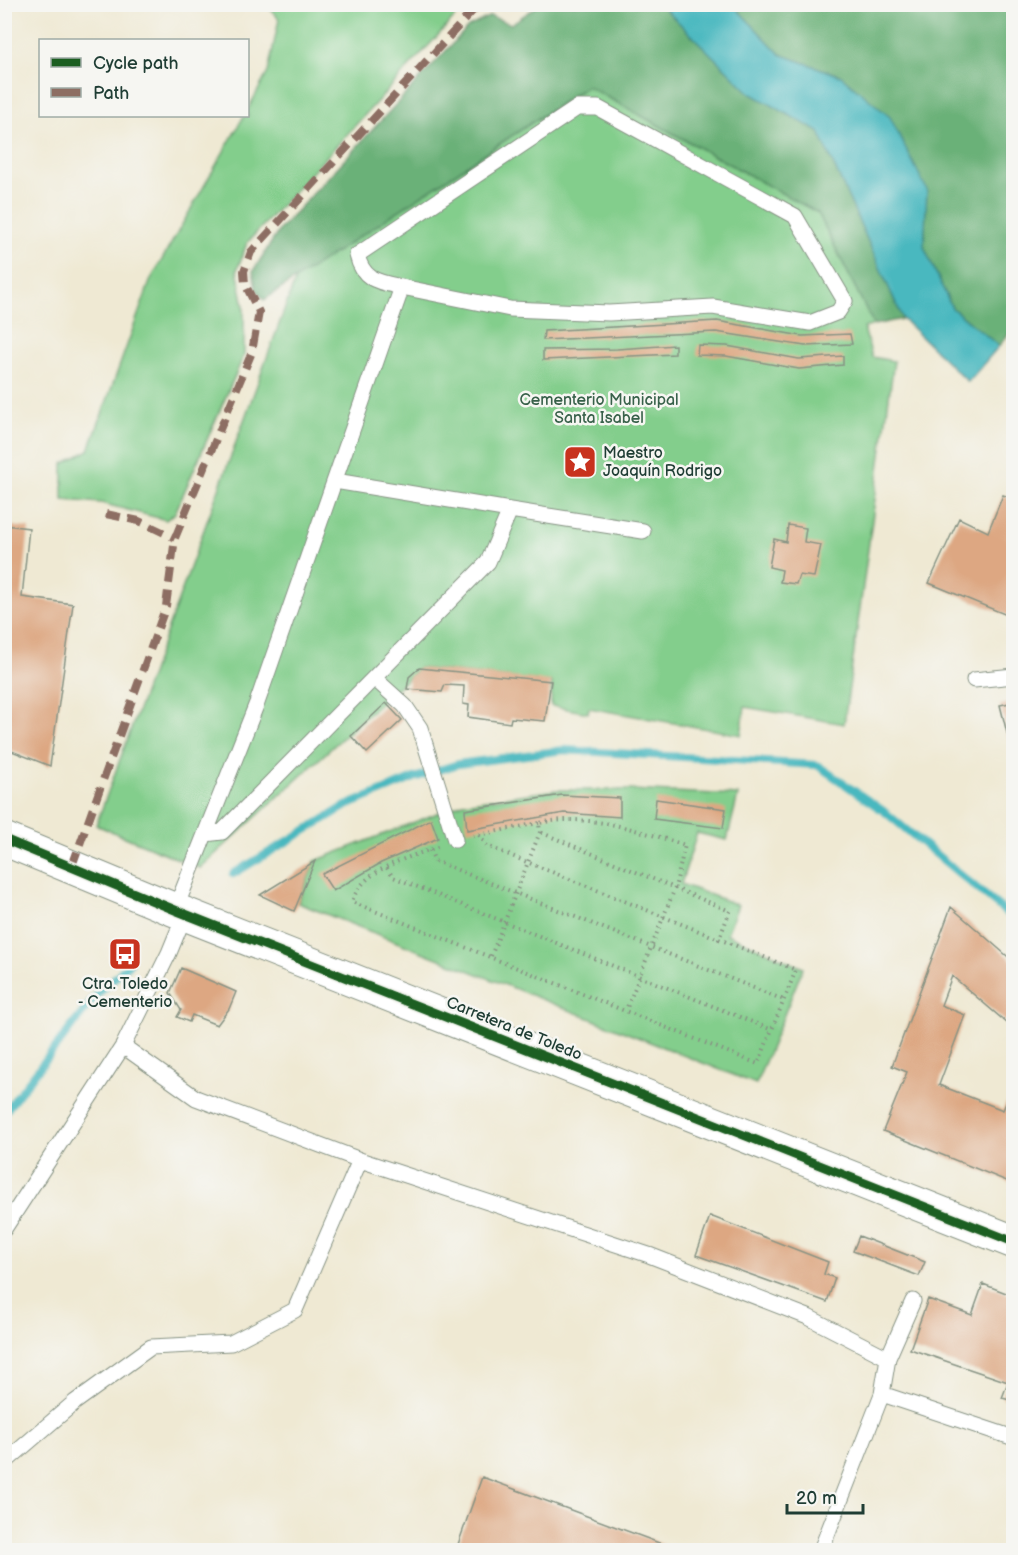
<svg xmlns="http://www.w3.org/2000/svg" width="1018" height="1555" font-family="'Balsamiq Sans',sans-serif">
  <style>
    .green { fill: #83ce8c; stroke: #518660; stroke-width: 1.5 }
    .forest { fill: #6ab178; stroke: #447756; stroke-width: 1.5 }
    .water { fill: #49b8bf; stroke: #347a7a; stroke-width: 1.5 }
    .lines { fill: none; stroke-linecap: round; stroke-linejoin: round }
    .stream { stroke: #49b8bf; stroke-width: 8 }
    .building { fill: #dda782 }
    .service-casing { stroke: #879384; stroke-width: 17 }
    .tertiary-casing { stroke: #879384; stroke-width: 35 }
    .path { stroke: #879384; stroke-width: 4; stroke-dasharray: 1.5 4.5; stroke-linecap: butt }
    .service { stroke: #fff; stroke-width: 15 }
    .tertiary { stroke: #fff; stroke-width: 33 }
    .quiet { stroke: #8d6e63; stroke-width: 8; stroke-dasharray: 15 8; stroke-linecap: butt }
    .cycleway-casing { stroke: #f6f6f2; stroke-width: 13 }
    .cycleway { stroke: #1b5e20; stroke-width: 9 }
    .labels { text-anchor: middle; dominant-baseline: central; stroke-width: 5; stroke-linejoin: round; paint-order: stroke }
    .park-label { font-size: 16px; fill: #38614a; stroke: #f6f6f2 }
    .poi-label { font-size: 16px; fill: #1f3d34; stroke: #f6f6f2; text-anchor: start }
    .street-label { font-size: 16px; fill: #1f3d34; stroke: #f6f6f2 }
  </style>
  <rect width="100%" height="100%" fill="#f6f6f2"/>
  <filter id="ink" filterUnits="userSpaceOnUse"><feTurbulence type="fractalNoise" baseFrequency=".0167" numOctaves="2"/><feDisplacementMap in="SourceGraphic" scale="12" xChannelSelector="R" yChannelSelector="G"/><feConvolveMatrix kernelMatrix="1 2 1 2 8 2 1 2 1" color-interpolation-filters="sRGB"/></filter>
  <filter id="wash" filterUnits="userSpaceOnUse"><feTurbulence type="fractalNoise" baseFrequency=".008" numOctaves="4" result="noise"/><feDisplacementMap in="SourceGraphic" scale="24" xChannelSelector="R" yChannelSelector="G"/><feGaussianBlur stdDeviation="1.35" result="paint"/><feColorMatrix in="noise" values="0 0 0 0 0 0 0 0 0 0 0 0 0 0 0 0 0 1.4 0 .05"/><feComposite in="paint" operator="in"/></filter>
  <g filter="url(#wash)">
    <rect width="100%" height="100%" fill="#efe9d3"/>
    <path class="green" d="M267 5H456L455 17 247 243 237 270 244 306V355L175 513 166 520 101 503 63 500V464L89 450 151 279 244 116H248V109L268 72 279 19Z
      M587 86 818 213 874 325 864 328 872 357 894 361 844 724 745 707 741 735 589 708 588 713 551 706 552 682 419 668 200 868 96 825 296 278Z
      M556 790H629L738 795 727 840 697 833 681 884 738 905 727 934 803 968 756 1084 298 903 315 861 463 803Z"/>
    <path class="forest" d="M539 5H661L750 93 819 132 903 319 874 325 818 213 587 86 264 300 256 289 253 271 280 229 468 27 490 16 511 24Z
      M733 5H1013L1014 328 999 346 952 308 924 247 927 190 841 76 780 54Z"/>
    <path class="water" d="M661 5H733L780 54 841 76 890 117 927 190 924 247 952 308 999 346 968 382 903 319 819 132 750 93Z"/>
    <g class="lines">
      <path class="stream" d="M233 874 346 806 414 778 458 764 564 750 817 765 885 812 1014 919
        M4 1113 95 997 130 963"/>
    </g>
    <g id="blocks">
      <path class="building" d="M717 321 802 336 850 334 852 344 805 346 716 332 543 340 544 331Z
        M675 345V354L543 360V350L617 349Z
        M698 345 727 346 799 359 843 356V365L799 369 726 356 697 355Z
        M1003 495 1014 499V618L929 583 959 518 988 532Z
        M4 525 29 528 22 597 73 604 50 766 4 748Z
        M788 525 806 528 804 542 821 545 814 577 799 575 796 584 780 582 782 570 769 567 774 539 786 542Z
        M419 668 551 681 545 721 511 718 510 723 468 717 469 705 463 704 464 686 445 685 442 692 407 689 409 677Z
        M1014 702V740L1009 741 1000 705Z
        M386 703 402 720 367 753 351 736Z
        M562 795 620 798V817L564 813 467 830 465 810Z
        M656 799 726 809 723 828 654 819Z
        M431 819 438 838 381 863 333 891 322 874Z
        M315 861 294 911 260 895Z
        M951 907 1014 962V1029L952 976 941 1005 965 1015 939 1085 1003 1110 1014 1085V1184L883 1131 907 1072 892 1066Z
        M181 968 236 992 229 1009 217 1025 192 1015 189 1022 177 1017 181 1010 170 993Z
        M710 1216 828 1262 824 1274 835 1278 827 1302 696 1255Z
        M859 1236 925 1262 919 1276 853 1251Z
        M983 1284 1014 1296V1401L1002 1398 1008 1382 910 1349 928 1299 972 1315Z
        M482 1477 678 1550H456Z"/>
    </g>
  </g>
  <g filter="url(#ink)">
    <use href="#blocks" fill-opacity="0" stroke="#879384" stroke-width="1.5"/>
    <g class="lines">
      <g class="service-casing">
        <path id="service" d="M510 510 643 531
          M374 678 405 706 420 728 455 840
          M974 680 1014 676
          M205 834 222 832 488 562 510 510 335 481
          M175 910 257 703 402 287 510 309 609 313 713 307 810 323 838 312 845 301 795 216 598 108H577L357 255C363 281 379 282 402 287
          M123 1046 196 1098 360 1160 649 1255 808 1317 888 1358
          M4 1229 123 1046 169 953 185 914
          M882 1394 1014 1438
          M4 1463 75 1402 151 1347 231 1343 295 1310 360 1160
          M821 1550 882 1394 888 1358 913 1301"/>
      </g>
      <g class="tertiary-casing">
        <path id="tertiary" d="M4 839 175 910 1014 1242"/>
      </g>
      <path class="path" d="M479 835 487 846 719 939
        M473 836 539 823
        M438 847C407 858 362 869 352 902L758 1064 796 970 719 939 730 911 540 832
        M430 850 435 861 784 1000
        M387 868 393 877 772 1030
        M491 956 540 832 539 823C590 813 636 830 685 845L675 888 626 1010"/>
      <use href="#service" class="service"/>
      <use href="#tertiary" class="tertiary"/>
      <path class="quiet" d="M106 514 139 521 175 538
        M72 866 166 606 175 538 252 352 259 312 245 284 244 271 251 252 478 5 482 4"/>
      <g class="cycleway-casing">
        <path id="cycleway" d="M4 839 175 910 1014 1242"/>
      </g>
      <use href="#cycleway" class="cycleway"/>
    </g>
  </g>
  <defs>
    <g id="sight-square" transform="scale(1.725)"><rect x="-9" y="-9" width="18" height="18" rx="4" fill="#c8321e" stroke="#f6f6f2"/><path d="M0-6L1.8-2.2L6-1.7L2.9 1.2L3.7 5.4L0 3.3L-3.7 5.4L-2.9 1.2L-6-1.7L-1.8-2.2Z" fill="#fff"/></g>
    <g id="bus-square" transform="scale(1.725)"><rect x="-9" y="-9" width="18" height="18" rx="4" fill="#c8321e" stroke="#f6f6f2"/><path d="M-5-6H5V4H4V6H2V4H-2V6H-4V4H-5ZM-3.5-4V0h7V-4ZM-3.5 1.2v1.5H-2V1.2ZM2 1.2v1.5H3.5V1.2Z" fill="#fff"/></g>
  </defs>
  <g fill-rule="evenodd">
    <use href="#sight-square" x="580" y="462"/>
    <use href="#bus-square" x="125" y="954"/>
  </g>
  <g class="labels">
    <g class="park-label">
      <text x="599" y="400">Cementerio Municipal<tspan x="599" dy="18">Santa Isabel</tspan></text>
    </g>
    <g class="poi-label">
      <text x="603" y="453">Maestro<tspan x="603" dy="18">Joaquín Rodrigo</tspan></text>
      <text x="125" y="984" text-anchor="middle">Ctra. Toledo<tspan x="125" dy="18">- Cementerio</tspan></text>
    </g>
    <g class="street-label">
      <text transform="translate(514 1029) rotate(22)">Carretera de Toledo</text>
    </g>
  </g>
  <rect width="1018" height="1555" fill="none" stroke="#f6f6f2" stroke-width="24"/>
  <rect x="39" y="39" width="210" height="78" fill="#f6f6f2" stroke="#a0aca6" stroke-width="1.5"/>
  <rect x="51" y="58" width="30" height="9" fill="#1b5e20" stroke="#a0aca6" stroke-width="1.5"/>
  <text x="93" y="69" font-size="18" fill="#1f3d34">Cycle path</text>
  <rect x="51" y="88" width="30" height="9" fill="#8d6e63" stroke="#a0aca6" stroke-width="1.5"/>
  <text x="93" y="99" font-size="18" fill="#1f3d34">Path</text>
  <path d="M787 1504v9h76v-9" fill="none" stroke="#1f3d34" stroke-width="3"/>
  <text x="796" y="1504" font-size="18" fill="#1f3d34" stroke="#f6f6f2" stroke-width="4.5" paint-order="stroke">20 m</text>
</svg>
